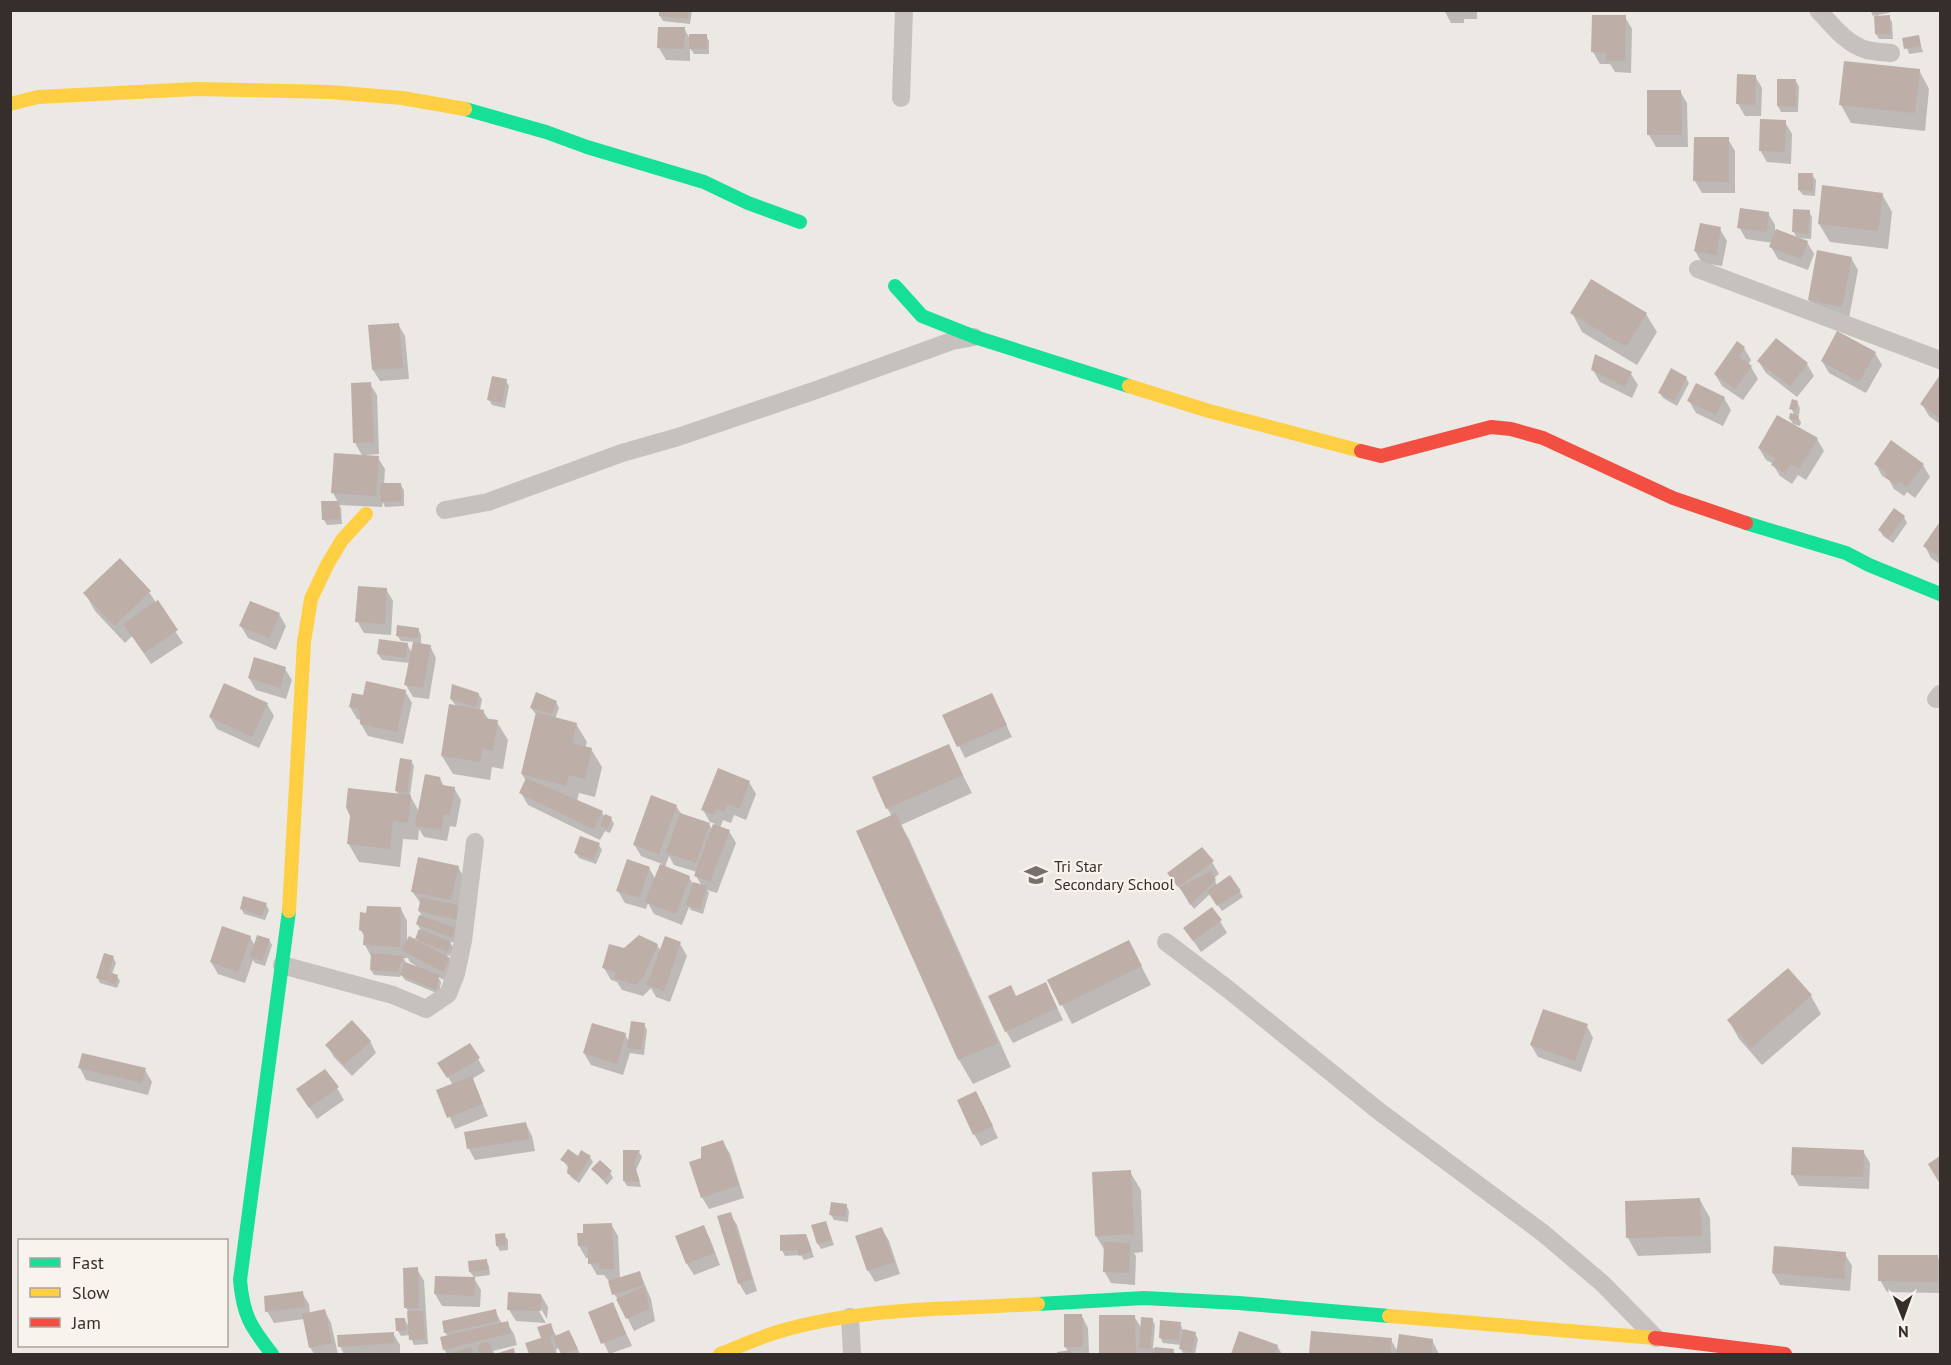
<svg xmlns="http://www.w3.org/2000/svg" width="1951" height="1365" font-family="'PT Sans',sans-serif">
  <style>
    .shadow { fill: #0003; fill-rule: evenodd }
    .building { fill: #beaea8 }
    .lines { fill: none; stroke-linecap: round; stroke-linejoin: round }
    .street { stroke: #c6c1bc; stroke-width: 18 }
    .fast { stroke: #16e098; stroke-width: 14 }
    .slow { stroke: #ffcf43; stroke-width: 14 }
    .jam { stroke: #f24e42; stroke-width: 14 }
    .labels { text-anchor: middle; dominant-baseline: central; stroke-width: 4.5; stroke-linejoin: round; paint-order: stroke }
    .poi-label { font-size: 16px; fill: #362e2b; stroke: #f8f3ec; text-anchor: start }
  </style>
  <rect width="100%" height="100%" fill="#ece8e4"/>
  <path class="shadow" d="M661 10H692L690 24 663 21 660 16Z
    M1444 10H1477V19H1464V23H1451Z
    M1870 10H1889V13L1878 15V17H1889L1892 22 1893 39H1879L1876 34V15L1873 16Z
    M1625 17 1632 29 1631 73 1615 72 1610 64H1600L1593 52Z
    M660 28H684L691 41 706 36 709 41V54H694L690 48V61L666 60 659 48Z
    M1918 37 1923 52 1909 54 1904 39Z
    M1919 70 1929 89 1925 131 1851 123 1841 105Z
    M1755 76 1762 88 1761 116H1745L1738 104Z
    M1795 80 1799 86 1798 112H1781L1778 106Z
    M1680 91 1687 103 1688 147H1656L1649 135Z
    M1785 122 1792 134 1791 164 1767 162 1760 150Z
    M1728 139 1735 151V193H1702L1695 181Z
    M1812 175 1816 180 1815 196 1803 195 1799 190Z
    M1882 194 1892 212 1888 249 1830 242 1819 224Z
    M1809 212 1812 217 1811 239 1797 238 1794 232Z
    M1768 213 1775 225V230L1807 242 1814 254 1808 270 1778 259 1771 247 1773 243 1746 239 1739 227Z
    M1720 229 1727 241 1722 266 1702 263 1695 251Z
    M1851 258 1858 270 1849 318 1816 312 1809 300Z
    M1572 313 1646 314 1657 332 1637 365 1582 332Z
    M398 324 405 336 409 379 380 381 373 370Z
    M1738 344 1744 348 1751 360 1748 365 1751 367 1758 379 1743 400 1722 386 1715 374Z
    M1875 353 1882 365 1866 393 1829 373 1822 361Z
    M1759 362 1807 364 1814 376 1797 397 1766 373Z
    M1593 370 1631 374 1638 385 1632 398 1600 382Z
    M1940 377V424L1929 416 1922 404Z
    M1686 378 1689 383 1677 406 1663 398 1660 393Z
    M506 381 509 386 505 408 492 405 489 400Z
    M370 384 377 395 379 454 366 455V457L378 458 385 469 384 484H400L404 490V506L385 507 383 502 382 507 339 505 341 508 342 524 327 525 324 520 323 503 338 502 333 493 363 457 355 443 352 385Z
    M1724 398 1731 410 1723 426 1696 413 1689 401Z
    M1797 402 1800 408 1799 415 1796 414 1801 422 1800 426 1793 424 1790 419 1795 416 1791 408Z
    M1817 439 1824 451 1806 480 1798 475 1792 484 1780 476 1772 463 1766 460 1759 448Z
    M1876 464 1923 465 1930 477 1915 498 1907 492 1904 496 1894 489 1889 480 1882 476Z
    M1895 510 1904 517 1907 523 1893 543 1883 536 1880 530Z
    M1939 525 1940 526V564L1931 558 1925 546Z
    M386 589 393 601 391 635 364 633 357 621Z
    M149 592 183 643 151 664 132 636 125 643 95 611 85 593Z
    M279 614 286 626 276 650 248 638 241 626Z
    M418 629 421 635V645L430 646 436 658 429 699 413 697 406 685 410 663 382 660 378 654 407 644 412 653 414 642 401 641 397 635Z
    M285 669 292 680 286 699 256 690 249 678Z
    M405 691 412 703 403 744 368 736 361 724V720L357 719 350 707Z
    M478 694 482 699 480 710 483 711 489 720 497 722 508 740 503 769 492 767 490 780 453 774 442 756 456 706 451 699Z
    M556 702 559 708 555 719 576 724 587 742 585 748 591 749 602 767 595 797 579 793 577 801 602 812 605 818H611L614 824 610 833 605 831 600 840 528 805 521 793 526 781 522 774 538 714 535 713 531 708Z
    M267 704 274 716 259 748 217 729 210 717Z
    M998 707 1012 737 965 758 944 716Z
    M948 746 972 793 901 825 909 839 1011 1067 973 1084 959 1060 858 832 892 816 887 808Z
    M411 761 414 766 410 795 419 812 439 778 444 786 454 788 461 800 456 827 450 826 447 841 424 837 419 829 418 840 403 839 400 867 359 862 348 843 399 795 396 791Z
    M749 782 756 794 746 820 734 815 731 823 723 820 720 828 729 831 736 843 717 893 707 890 709 893 703 914 691 910 689 907 682 925 654 914 648 903 646 909 625 903 618 891 649 868 656 880 662 864 641 856 634 844 676 806 682 815 709 824 713 831 715 824 710 822 703 810ZM669 856 674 865 697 872 696 876 702 886 693 884 689 877 665 867Z
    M599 845 602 850 596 864 579 858 575 852Z
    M1212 862 1219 874 1214 878 1217 886 1240 892 1243 897 1222 911 1210 894 1194 909 1169 873Z
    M458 867 465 879 467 919 455 930 458 935 455 943 449 941 454 948 450 956 447 955 456 971 450 983 438 977 441 982 439 994 405 980 401 974 400 977 374 975 371 970 372 958 365 945V937L360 929 401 909 407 921V944L419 943 417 939 421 930 417 924 421 914 419 911 421 904 412 891ZM404 958H408L410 962 416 966 415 968 406 963Z
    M266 905 269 910 265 920 244 914 241 908Z
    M1220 921 1227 933 1201 952 1185 929Z
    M250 937 255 946 269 940 272 945 265 966 255 963 253 960 245 983 218 974 211 962Z
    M1129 942 1151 985 1072 1024 1049 980Z
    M680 944 687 956 670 1002 656 997 651 988 643 996 622 990 617 982 611 980 604 968 625 950 657 945 661 951Z
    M113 957 116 963 112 974 117 976 120 981 117 988 100 983 97 977Z
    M1052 996 1063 1020 1013 1043 1006 1031 1017 997Z
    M1811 996 1821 1014 1762 1065 1739 1039 1729 1021Z
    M644 1024 647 1030 644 1055 630 1053 623 1075 591 1065 584 1053 625 1034 629 1042Z
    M1587 1026 1593 1038 1581 1072 1538 1057 1531 1045Z
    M370 1041 376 1053 352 1076 334 1057 327 1045Z
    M470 1045 485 1071 472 1079 488 1116 455 1129 438 1091 453 1085 440 1064Z
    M80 1068 145 1070 152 1082 148 1095 86 1080Z
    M337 1088 344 1100 317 1119 305 1101Z
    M983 1105 998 1138 981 1146 974 1134Z
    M526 1124 532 1136 535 1151 475 1160 469 1149Z
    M723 1142 730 1154 744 1198 709 1209 702 1197 703 1159Z
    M1863 1151 1870 1163 1869 1189 1799 1186 1792 1174Z
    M639 1152 642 1157 636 1170 641 1187 627 1186 624 1181Z
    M590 1157 593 1162 579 1183 572 1178 568 1173 569 1168 562 1160Z
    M593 1169 610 1172 613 1178 607 1185Z
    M1130 1172 1141 1190 1143 1252 1134 1253 1136 1256 1135 1285 1111 1283 1104 1271 1105 1251 1096 1236Z
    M1700 1200 1710 1218 1711 1253 1638 1256 1628 1238Z
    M846 1205 849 1211 848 1222 834 1220 831 1215Z
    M730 1214 737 1225 757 1291 746 1295 739 1283Z
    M826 1223 834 1245 821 1249 818 1244Z
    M611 1224 618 1236 620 1279 642 1278 651 1299 655 1321 634 1331 618 1299 614 1294 609 1281 604 1275H597L590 1263 589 1258H586L579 1246Z
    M703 1227 710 1239 720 1265 694 1275 687 1264Z
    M882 1229 889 1241 900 1274 875 1282 868 1270Z
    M504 1235 508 1240V1250L500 1251 497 1246Z
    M806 1235 814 1257 804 1260 801 1255 785 1256 782 1250Z
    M1845 1254 1852 1266 1850 1291 1780 1285 1773 1273Z
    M1938 1257 1940 1262V1293L1887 1292 1880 1280Z
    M486 1261 489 1266 490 1275 474 1277 470 1272Z
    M417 1269 424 1281 428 1344 414 1345 410 1335 401 1336 398 1331 404 1319 410 1328 409 1312 406 1308Z
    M474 1278 481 1290 480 1307 442 1306 435 1294Z
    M302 1293 309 1304 310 1314 325 1311 331 1323 338 1354H314L310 1347 304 1319 274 1323 267 1311Z
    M541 1295 548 1307 547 1319 538 1304 536 1306 546 1323 516 1321 509 1310Z
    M613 1304 632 1346 609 1354 590 1313Z
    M495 1311 502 1324 507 1323 514 1334 517 1345 493 1351 495 1354H447L444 1349 448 1337 445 1332Z
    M1082 1316 1088 1328 1089 1354H1059V1353L1069 1352 1065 1347Z
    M1100 1316H1134L1142 1329 1152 1319 1155 1325 1153 1348 1173 1350 1175 1354 1141 1353V1354H1100Z
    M1180 1323 1183 1331 1195 1333 1198 1339 1195 1354H1181L1183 1353 1181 1349V1345L1163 1343 1160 1337Z
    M550 1325 557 1337H572L580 1354H563L559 1347 556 1350 557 1354H531L527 1344 543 1339Z
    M393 1333 400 1345V1354H344L340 1346Z
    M1240 1333 1277 1346 1282 1354H1232Z
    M1312 1333 1391 1340 1398 1352 1432 1340 1439 1354H1310Z"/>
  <path class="building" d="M659 10H689L688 19 659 16Z
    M1592 15H1626L1625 61H1606V53L1591 52Z
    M1890 15V34H1875L1874 16Z
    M658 27H685L684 49 657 48Z
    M689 34H707V49H689Z
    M1919 35 1921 46 1904 49 1902 38Z
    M1844 61 1920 69 1915 113 1839 105Z
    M1737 74 1756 75 1755 105 1736 104Z
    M1777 79H1796V107L1777 106Z
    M1647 90H1681L1682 135H1647Z
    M1760 119 1786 120 1785 152 1759 151Z
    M1694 137H1729V182L1693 181Z
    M1798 173H1813V191L1798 190Z
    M1822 185 1883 193 1878 231 1818 224Z
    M1740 208 1769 212 1767 232 1737 228Z
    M1793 209 1810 210 1808 234 1792 232Z
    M1700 223 1721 227 1716 255 1694 251Z
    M1776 229 1808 241 1801 259 1769 247Z
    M1817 250 1852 257 1842 307 1808 300Z
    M1591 279 1647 313 1626 347 1570 313Z
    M399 323 403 368 372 370 368 325Z
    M1837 331 1876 352 1859 382 1821 361Z
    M1776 338 1808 363 1790 386 1757 361Z
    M1737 341 1745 347 1739 357 1752 366 1735 389 1714 374Z
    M1595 354 1632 372 1625 387 1591 370Z
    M1671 368 1687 377 1674 401 1658 393Z
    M1940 375V418L1920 404Z
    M492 376 507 379 502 403 487 400Z
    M371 382 374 442 353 443 351 383Z
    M1696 383 1725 397 1716 415 1687 401Z
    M1792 399 1798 401 1796 410 1789 409Z
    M1790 413 1799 415 1798 421 1789 419Z
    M1777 415 1818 438 1799 469 1791 464 1785 473 1771 465 1775 458 1758 448Z
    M1891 440 1924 464 1907 487 1899 481 1896 485 1885 477 1886 472 1874 464Z
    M334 453 379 456 376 496 331 493Z
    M380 483H401L402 501 381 502Z
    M321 501H339L340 519 322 520Z
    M1894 508 1905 516 1889 538 1878 530Z
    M1939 523 1940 524V558L1923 546Z
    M120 558 151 591 114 626 83 593Z
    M358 586 387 588 385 624 355 622Z
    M158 600 178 630 144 653 123 624Z
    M250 601 280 613 269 638 239 626Z
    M397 625 419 628 418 638 396 636Z
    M379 639 408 643 406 658 377 654Z
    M413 642 431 645 423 688 404 685Z
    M254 657 286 667 280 688 248 678Z
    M366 681 406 690 397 732 360 724 359 709 349 707 352 693 363 695Z
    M224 683 268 703 252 737 209 717Z
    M452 684 479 693 476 707 450 699Z
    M536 692 557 701 552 714 530 708Z
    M992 693 1007 725 957 747 942 715Z
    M449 704 484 710 483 718 498 720 493 751 482 749 480 762 441 756Z
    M536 712 577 723 572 743 592 748 585 779 569 775 566 786 521 774Z
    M949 744 963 775 886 809 872 777Z
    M400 758 412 760 407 793 395 791Z
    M718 768 750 781 739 809 727 804 724 812 716 809 714 815 701 810Z
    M425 774 440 777 442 785 455 787 450 815 444 814 441 830 415 826Z
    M526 778 603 811 593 829 519 793Z
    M348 788 411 795 408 823 393 821 390 849 347 844 350 816 346 807Z
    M651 795 677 805 659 854 633 845Z
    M680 813 710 823 696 863 666 853Z
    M896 813 998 1043 958 1060 856 831Z
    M605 814 612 817 607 829 600 826Z
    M713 824 730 830 710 882 694 876Z
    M580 836 600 843 593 860 574 853Z
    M1202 847 1214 861 1178 887 1167 873Z
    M418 857 459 866 451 900 411 892Z
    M627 859 650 867 639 898 616 891Z
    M660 864 690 876 676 914 645 902Z
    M1211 871 1216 880 1190 905 1180 887Z
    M1230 875 1241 891 1217 906 1207 891Z
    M693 882 707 886 700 909 686 905Z
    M243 896 267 903 262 916 240 909Z
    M421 897 461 906 458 920 418 911Z
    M367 906 401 907 400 947 363 945 364 932 359 930 360 912 366 913Z
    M1212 907 1222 920 1193 941 1183 928Z
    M419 915 456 928 452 938 416 924Z
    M222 926 251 936 238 972 210 962Z
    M419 929 451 942 447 952 415 939Z
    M257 935 270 939 262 961 250 957Z
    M639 935 658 944 644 976 636 985 614 978 616 972 602 968 609 944 624 948Z
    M409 936 450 958 443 972 401 950Z
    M665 936 681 942 664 991 647 985Z
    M1129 940 1142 966 1060 1006 1047 980Z
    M104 953 114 956 109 972 118 975 115 984 96 978Z
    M371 953 404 956 397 972 370 970Z
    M405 962 439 975 436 990 400 975Z
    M1788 968 1812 995 1751 1048 1727 1020Z
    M1046 982 1057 1008 1005 1032 988 996 1011 985 1016 996Z
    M1543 1009 1588 1024 1575 1061 1530 1045Z
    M352 1020 371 1041 344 1065 325 1045Z
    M631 1021 645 1023 641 1050 627 1048Z
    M592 1023 626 1033 617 1064 583 1053Z
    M470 1043 480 1058 447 1078 437 1063Z
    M82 1053 146 1068 142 1083 78 1068Z
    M325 1069 339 1087 309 1108 296 1089Z
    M472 1076 483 1104 447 1118 436 1090Z
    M976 1091 993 1126 973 1135 957 1100Z
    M526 1122 529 1139 467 1149 464 1132Z
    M723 1140 739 1185 701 1198 689 1162 701 1158V1147Z
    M1792 1147 1864 1150 1863 1177 1791 1175Z
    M568 1149 578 1156 581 1150 591 1156 576 1179 567 1173 568 1164 560 1160Z
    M623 1150H640L634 1163 640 1182 623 1181Z
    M1940 1156V1184L1928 1164Z
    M600 1160 612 1171 603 1180 591 1169Z
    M1131 1170 1134 1234 1095 1236 1092 1172Z
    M1700 1198 1702 1236 1626 1238 1625 1201Z
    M831 1202 847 1204 845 1217 829 1215Z
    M731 1212 752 1279 738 1284 717 1216Z
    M826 1221 832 1240 817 1244 811 1225Z
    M612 1223 614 1269H599V1263L588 1264V1246H578L577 1233H583V1224Z
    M704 1225 715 1253 686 1264 675 1236Z
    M882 1227 894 1262 867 1271 855 1236Z
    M505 1233 506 1245 496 1246 495 1234Z
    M806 1234 812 1251 799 1256 797 1250 780 1251V1235Z
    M1104 1242 1130 1243 1129 1273 1103 1272Z
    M1774 1246 1846 1252 1844 1279 1772 1273Z
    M1878 1255H1938V1282L1878 1281Z
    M487 1259 488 1270 469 1272 468 1261Z
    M418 1267 419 1308H404L403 1268Z
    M640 1271 644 1285 612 1295 608 1281Z
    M435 1276 475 1277 474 1296 434 1294Z
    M645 1286 649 1309 626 1319 616 1299Z
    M303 1291 305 1307 265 1312 264 1296Z
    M508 1292 541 1294V1311L507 1310Z
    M613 1302 626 1334 601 1344 588 1312Z
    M325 1309 332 1343 309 1348 302 1314Z
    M496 1309 498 1321 444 1333 442 1321Z
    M407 1311H423L425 1339 409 1340Z
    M1064 1314H1082L1083 1347H1064Z
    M1099 1315H1135L1136 1354H1099Z
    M1141 1317 1153 1318 1150 1349 1139 1348Z
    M395 1318H405L406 1330 396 1331Z
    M1160 1320 1181 1322 1179 1340 1159 1338Z
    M508 1321 511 1333 443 1350 440 1337Z
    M551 1323 554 1333 550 1338 556 1354H529L525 1343 541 1338 537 1327Z
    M1183 1329 1196 1332 1192 1352 1179 1349Z
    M569 1330 578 1349 561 1354 553 1337Z
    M1239 1331 1278 1345 1275 1354H1231Z
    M1311 1331 1392 1338 1390 1354H1309Z
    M394 1332V1343L338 1347 337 1335Z
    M1399 1334 1433 1339 1431 1354H1396Z
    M478 1349a7 7 0 1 1 14 0a7 7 0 1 1-14 0Z
    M471 1347 474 1354H449Z
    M1155 1347 1174 1349 1173 1354H1154Z
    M514 1348 515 1354H495Z
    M1071 1350V1354H1057V1352Z"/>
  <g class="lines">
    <path class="street" d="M1818 10C1832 25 1846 44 1867 50 1875 52 1884 52 1891 53
      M901 98 904 10
      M1698 269 1940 360
      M445 510 488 502 622 453 678 437 819 389 952 341 974 337
      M1936 699 1940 694
      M1166 942 1229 990 1380 1112 1543 1233 1602 1283 1656 1338
      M282 965 393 995 426 1009 448 994 456 974 463 941 475 842
      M850 1317 852 1354"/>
    <path class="fast" d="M465 109 546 132 587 147 704 182 748 203 800 222
      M895 286 922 316 975 337 1129 386
      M1746 523 1846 553 1869 565 1940 594
      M1038 1304 1144 1298 1239 1303 1389 1316
      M272 1354C251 1327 243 1316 240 1280L289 911"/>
    <path class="slow" d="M10 104 38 97 196 89 330 92 402 98 465 109
      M1129 386 1209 411 1361 451
      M289 911 304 642 311 599 327 565 342 540 366 514
      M1389 1316 1655 1338
      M720 1354C741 1346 762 1336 784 1330 866 1307 954 1309 1038 1304"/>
    <path class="jam" d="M1361 451 1381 456 1491 427 1511 429 1543 438 1673 498 1746 523
      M1655 1338 1785 1354"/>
  </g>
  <defs>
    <g id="school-bare" transform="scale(1.8)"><path d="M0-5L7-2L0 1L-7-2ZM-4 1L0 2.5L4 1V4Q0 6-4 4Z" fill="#766f6c" stroke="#f8f3ec" stroke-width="2.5" paint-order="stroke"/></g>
  </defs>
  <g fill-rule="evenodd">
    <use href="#school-bare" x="1036" y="875"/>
  </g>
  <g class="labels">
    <g class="poi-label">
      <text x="1054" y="866">Tri Star<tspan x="1054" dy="18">Secondary School</tspan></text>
    </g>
  </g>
  <rect width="1951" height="1365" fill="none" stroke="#362e2b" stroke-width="24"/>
  <rect x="18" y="1239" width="210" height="108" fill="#f8f3ec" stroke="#aaa49f" stroke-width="1.5"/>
  <rect x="30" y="1258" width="30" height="9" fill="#16e098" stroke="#aaa49f" stroke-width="1.5"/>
  <text x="72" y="1269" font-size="18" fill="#362e2b">Fast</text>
  <rect x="30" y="1288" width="30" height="9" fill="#ffcf43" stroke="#aaa49f" stroke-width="1.5"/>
  <text x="72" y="1299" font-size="18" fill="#362e2b">Slow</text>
  <rect x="30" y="1318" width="30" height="9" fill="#f24e42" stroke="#aaa49f" stroke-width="1.5"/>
  <text x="72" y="1329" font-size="18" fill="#362e2b">Jam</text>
  <g transform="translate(1903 1317) rotate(179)" stroke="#f8f3ec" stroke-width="4.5" paint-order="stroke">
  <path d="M0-4.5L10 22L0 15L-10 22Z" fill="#362e2b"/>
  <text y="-9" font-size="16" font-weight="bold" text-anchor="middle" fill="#362e2b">N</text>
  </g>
</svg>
